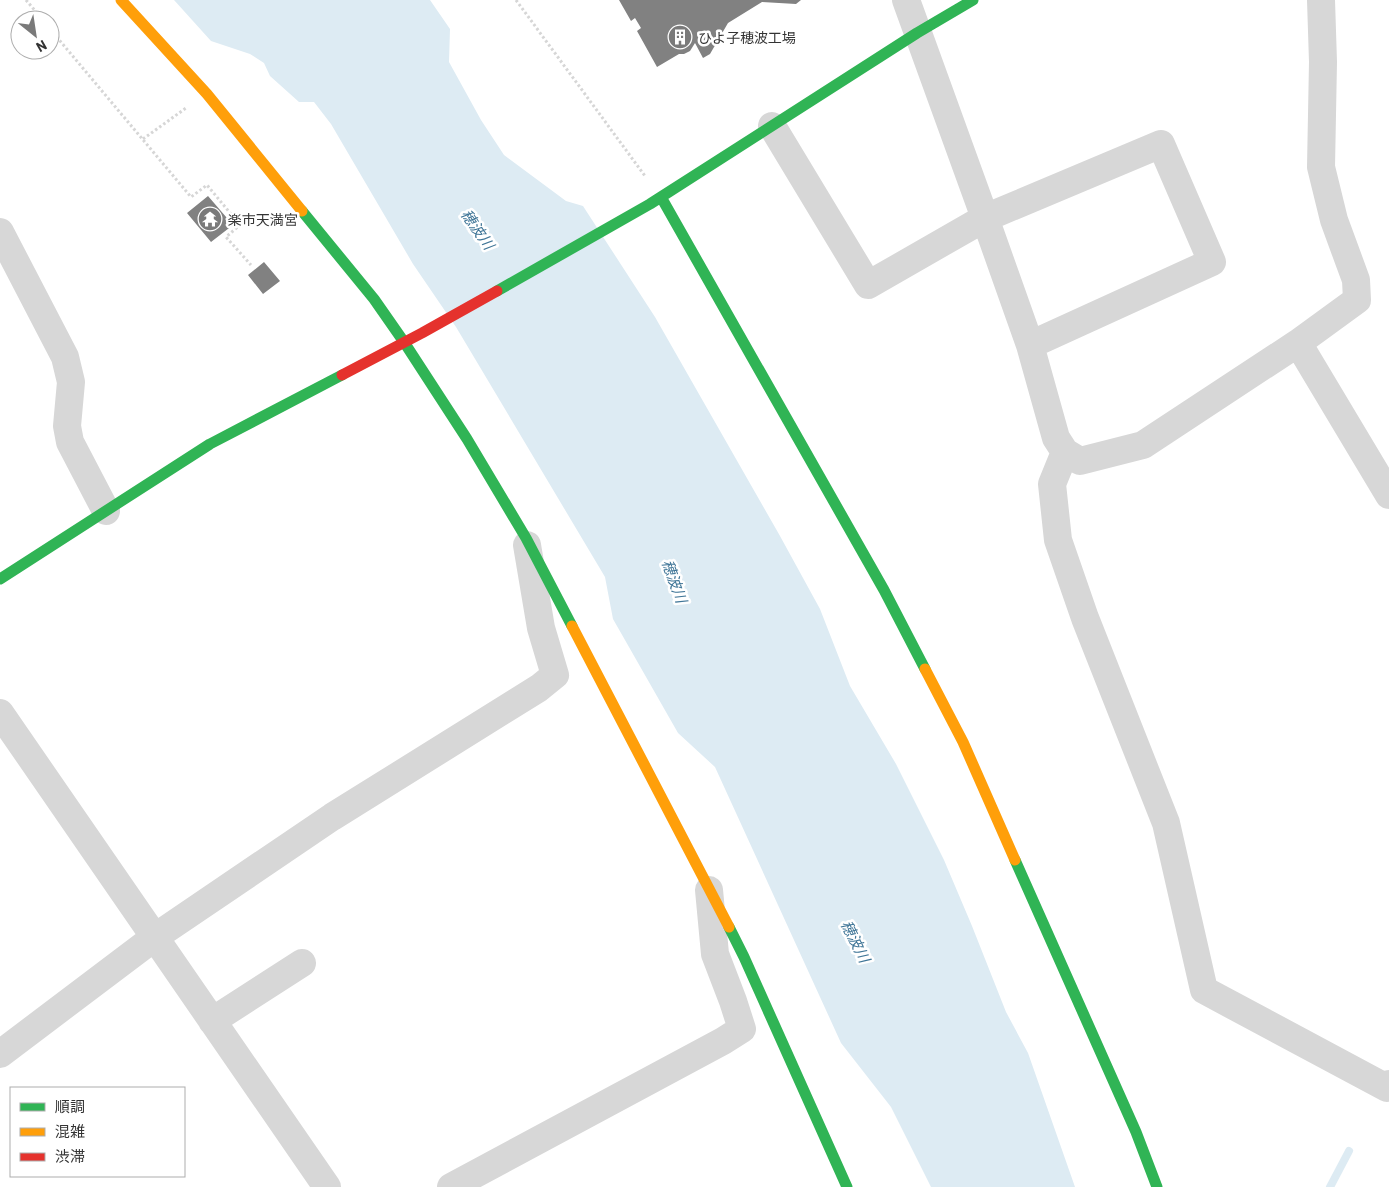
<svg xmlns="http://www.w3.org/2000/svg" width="1389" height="1187" font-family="Barlow,'Noto Sans JP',sans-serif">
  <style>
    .water { fill: #ddebf3 }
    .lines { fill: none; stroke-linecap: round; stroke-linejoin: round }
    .stream { stroke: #ddebf3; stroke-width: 8 }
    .building { fill: #818181 }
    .path { stroke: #d6d6d6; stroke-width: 3; stroke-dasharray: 2.5 2.5; stroke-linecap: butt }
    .street { stroke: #d7d7d7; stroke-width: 28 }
    .fast { stroke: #30b455; stroke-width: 11 }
    .slow { stroke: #ff9f0a; stroke-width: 11 }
    .jam { stroke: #e5322d; stroke-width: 11 }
    .labels { text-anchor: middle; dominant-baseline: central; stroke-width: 5; stroke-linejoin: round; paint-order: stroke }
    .poi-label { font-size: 14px; fill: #333; stroke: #fff; text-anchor: start }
    .water-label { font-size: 15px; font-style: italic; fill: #3f7597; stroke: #fff }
  </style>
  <rect width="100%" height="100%" fill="#fff"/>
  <path class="water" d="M174 0H430L450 29 449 62 481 120 504 155 566 201 583 206 655 317 780 536 820 609 850 686 896 764 944 860 972 926 1006 1012 1028 1053 1075 1187H931L891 1107 841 1043 715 767 678 733 613 619 605 577 456 327 413 264 331 124 314 102H299L270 76 264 63 250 54 211 41Z"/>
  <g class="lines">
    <path class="stream" d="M1330 1187 1349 1151"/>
  </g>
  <path class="building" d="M619 0H801L796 4 762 2 728 23 710 54 703 58 695 43 690 51 684 54H679L657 67 637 31 641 28 635 18 631 21Z
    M208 196 233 225 211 242 187 213Z
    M264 262 280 281 263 294 248 275Z"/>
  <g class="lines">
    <path class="path" d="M26 0 43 20
      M516 0 645 176
      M50 29 191 197 207 185 240 225 226 237 251 265
      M143 139 186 108"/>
    <path class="street" d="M906 0 985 218 1030 345 1056 438 1065 452 1080 461 1143 445 1298 343 1389 495
      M772 126 868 285 985 218 1161 144 1212 262 1030 345
      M0 232 65 357 71 382 67 426 70 442 106 511
      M1298 343 1357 300 1356 280 1334 220 1321 167 1323 62 1321 0
      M1065 452 1052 484 1058 540 1085 618 1166 823 1204 990 1387 1088 1389 1084
      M0 713 327 1187
      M212 1021 302 963
      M0 1054 155 937 332 817 539 688 555 675 541 628 527 545
      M451 1187 723 1041 742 1029 733 1001 715 954 709 890"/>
    <path class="fast" d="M661 197 884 590 925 669
      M302 211 374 299 404 342 467 439 526 538 572 626
      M497 291 650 204 917 33 973 0
      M0 579 210 444 342 375
      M1015 860 1136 1132 1157 1187
      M729 927 744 957 847 1187"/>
    <path class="slow" d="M121 0 207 94 302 211
      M572 626 729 927
      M925 669 963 742 1015 860"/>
    <path class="jam" d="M342 375 422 333 497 291"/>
  </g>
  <defs>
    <g id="building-disc" transform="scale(1.25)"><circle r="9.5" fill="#7a7a7a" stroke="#fff"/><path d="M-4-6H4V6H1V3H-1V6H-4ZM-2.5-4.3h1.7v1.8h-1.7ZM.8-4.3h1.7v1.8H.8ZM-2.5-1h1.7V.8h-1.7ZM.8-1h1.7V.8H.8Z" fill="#fff"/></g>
    <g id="temple-disc" transform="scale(1.25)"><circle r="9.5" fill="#7a7a7a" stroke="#fff"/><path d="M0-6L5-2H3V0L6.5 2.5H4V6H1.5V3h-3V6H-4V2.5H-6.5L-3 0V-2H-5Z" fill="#fff"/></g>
  </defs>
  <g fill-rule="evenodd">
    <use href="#building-disc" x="680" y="37"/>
    <use href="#temple-disc" x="210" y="219"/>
  </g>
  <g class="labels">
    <g class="poi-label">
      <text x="698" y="37">ひよ子穂波工場</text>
      <text x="228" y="219">楽市天満宮</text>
    </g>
    <g class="water-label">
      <text transform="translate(478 229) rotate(55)">穂波川</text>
      <text transform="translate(675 581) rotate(70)">穂波川</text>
      <text transform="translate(856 941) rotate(63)">穂波川</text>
    </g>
  </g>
  <rect x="10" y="1087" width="175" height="90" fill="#ffffff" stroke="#adadad"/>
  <rect x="20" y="1103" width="25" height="8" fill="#30b455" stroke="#adadad"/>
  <text x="55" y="1112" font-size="15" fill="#333333">順調</text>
  <rect x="20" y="1128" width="25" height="8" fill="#ff9f0a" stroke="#adadad"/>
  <text x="55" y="1137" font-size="15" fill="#333333">混雑</text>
  <rect x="20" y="1153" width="25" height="8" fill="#e5322d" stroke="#adadad"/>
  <text x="55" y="1162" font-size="15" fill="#333333">渋滞</text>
  <g transform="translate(35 35) rotate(150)"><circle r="24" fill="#ffffff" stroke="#adadad"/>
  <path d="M0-4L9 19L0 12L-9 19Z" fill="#7a7a7a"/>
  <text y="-8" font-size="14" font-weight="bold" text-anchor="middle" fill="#333333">N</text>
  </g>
</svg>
